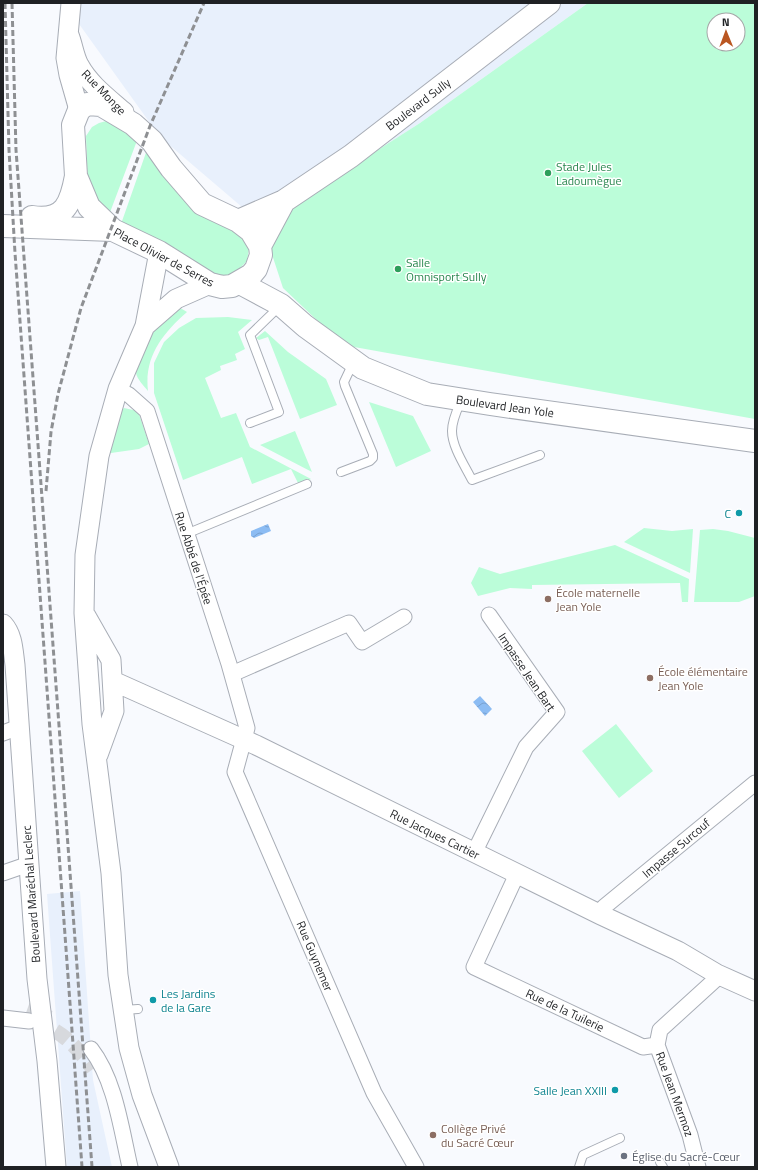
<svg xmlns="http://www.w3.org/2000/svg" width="758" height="1170" font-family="'Titillium Web',sans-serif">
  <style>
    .built { fill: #e8f0fc }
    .grass { fill: #bbfdd9; fill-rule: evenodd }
    .water { fill: url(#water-waves) }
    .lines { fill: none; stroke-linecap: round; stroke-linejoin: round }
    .minor-tunnel { stroke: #d7d9dd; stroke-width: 15; stroke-dasharray: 15 8; stroke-linecap: butt }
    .service-casing { stroke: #a8adb6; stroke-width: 10 }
    .minor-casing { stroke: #a8adb6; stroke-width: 17 }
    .tertiary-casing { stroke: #a8adb6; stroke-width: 21 }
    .secondary-casing { stroke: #a8adb6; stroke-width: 24 }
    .service { stroke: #fff; stroke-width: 8 }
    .minor { stroke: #fff; stroke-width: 15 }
    .tertiary { stroke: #fff; stroke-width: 19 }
    .secondary { stroke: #fff; stroke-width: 22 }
    .rail { stroke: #8e9093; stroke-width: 3; stroke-dasharray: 6 3; stroke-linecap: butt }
    .leisure-dot { fill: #2e9e5b; stroke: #fff; stroke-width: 1.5 }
    .culture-dot { fill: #0f9aa8; stroke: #fff; stroke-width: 1.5 }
    .education-dot { fill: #8d6e63; stroke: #fff; stroke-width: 1.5 }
    .worship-dot { fill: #6b7280; stroke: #fff; stroke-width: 1.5 }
    .labels { text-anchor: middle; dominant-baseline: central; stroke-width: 3; stroke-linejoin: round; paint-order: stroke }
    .street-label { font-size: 12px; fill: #1f2124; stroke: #fff }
    .leisure-label { font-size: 12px; fill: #27864d; stroke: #fff; text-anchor: start }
    .culture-label { font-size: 12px; fill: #0d838f; stroke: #fff; text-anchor: end }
    .education-label { font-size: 12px; fill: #785e54; stroke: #fff; text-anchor: start }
    .worship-label { font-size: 12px; fill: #5b616d; stroke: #fff; text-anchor: start }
  </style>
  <defs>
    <pattern id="water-waves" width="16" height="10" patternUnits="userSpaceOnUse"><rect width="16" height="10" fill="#8cbcf3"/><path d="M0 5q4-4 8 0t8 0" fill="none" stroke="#78a1d0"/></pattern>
  </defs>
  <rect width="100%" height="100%" fill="#f8fafe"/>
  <path class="built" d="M64 3H588L420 123 262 224 160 137Z
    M80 891 93 1080 112 1167H67L47 894Z"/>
  <path class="grass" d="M588 3H755V419L343 345 283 288 262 224 420 123ZM714 20H738V44H714Z
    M110 120 138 138 109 215 88 189 86 136 92 127 99 123Z
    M149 144 239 231 249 249 247 261 236 272 222 278 207 272 164 242 121 224Z
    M177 306 187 312C162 334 144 357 148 391 144 386 137 379 136 373 133 352 163 319 177 306Z
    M228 317 252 320 238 332 245 349 235 354 237 360 220 366 221 370 205 378 221 418 236 413 250 447 311 479 299 485 291 469 252 484 242 457 183 480 154 393V363L164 342 179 328 196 318Z
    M265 331 288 352 326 379 337 405 300 419 268 337 259 340 256 338Z
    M369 402 413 416 431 451 396 467Z
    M124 408 138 411 149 444 139 449 111 453 108 450 120 412Z
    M295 431 312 472 260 445Z
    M644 528 672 531 693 529 690 573 624 542Z
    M713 529 728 531 755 538V596L739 602H694L700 530Z
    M615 545 689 579 688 602H682L680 583 532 585V589L510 588 478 596 471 583 479 567 500 574Z
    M616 724 653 771 619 798 582 751Z"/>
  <path class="water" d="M268 524 271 531 254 538 251 536V531Z
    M480 696 492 709 485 716 473 702Z"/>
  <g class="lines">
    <path class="minor-tunnel" d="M27 1010 50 1018
      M34 1022C61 1029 77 1047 93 1069"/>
    <g class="service-casing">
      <path id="service" d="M461 401C457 410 452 420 452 431 452 447 465 466 472 480L540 455
        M250 423 279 412 250 335 281 305
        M341 472 370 461 373 458V454L345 386 344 382 353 363
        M186 534 307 484
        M124 1010 138 1009
        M660 1162 663 1167
        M579 1167 583 1155 620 1138"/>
    </g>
    <g class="minor-casing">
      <path id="minor" d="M118 389 129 395 147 411 229 664 247 728 235 772 374 1093 416 1167
        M232 674 349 623 362 642 404 617
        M3 733 19 727
        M474 853 526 747 557 712 489 615
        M3 873 29 864
        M517 874 474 967 643 1047 657 1045
        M601 915 604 907 755 783
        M3 1018 29 1021
        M91 1049C115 1080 121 1128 130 1167
        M698 1167 690 1135 657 1045 660 1030 716 979 717 974"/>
    </g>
    <g class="tertiary-casing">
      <path id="tertiary" d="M71 3 66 58 69 75 79 110
        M69 35C73 45 74 56 79 65 89 84 108 98 124 112
        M159 252 145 326 118 389 99 456 85 555 84 613 92 724 111 873 118 975 129 1048 142 1095 169 1167
        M145 326 176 299 210 284
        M86 616 111 660 114 711 98 755
        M3 624C13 635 13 650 15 665L37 979 47 1061 56 1167
        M113 681 256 745 601 915 678 951 717 974 755 991"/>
    </g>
    <g class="secondary-casing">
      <path id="secondary" d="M87 104 101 105 133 124 152 141 171 168 202 204 238 221 251 231 260 246 261 255 256 269 251 275 232 286 222 287 210 284 159 252 113 230 89 207 76 176 73 125 79 110Z
        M32 217C65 222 71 203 76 176
        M238 221 284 201 351 156 549 3
        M3 226 113 230
        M260 246 284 201
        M240 283 281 305 305 326 363 368 427 394 490 404 755 441"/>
    </g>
    <use href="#service" class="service"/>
    <use href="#minor" class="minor"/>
    <use href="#tertiary" class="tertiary"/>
    <use href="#secondary" class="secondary"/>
    <path class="rail" d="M5 3 9 150 15 253 82 1167
      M12 3 16 150 92 1167
      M46 491 51 432 58 394 81 308 150 126 204 3"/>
  </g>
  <g class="leisure-dot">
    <circle cx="548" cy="173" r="4"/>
    <circle cx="398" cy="269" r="4"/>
  </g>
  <g class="culture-dot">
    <circle cx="739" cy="513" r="4"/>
    <circle cx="153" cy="1000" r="4"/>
    <circle cx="615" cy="1090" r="4"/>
  </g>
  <g class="education-dot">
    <circle cx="548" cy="599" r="4"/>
    <circle cx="650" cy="678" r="4"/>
    <circle cx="433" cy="1135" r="4"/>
  </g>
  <circle class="worship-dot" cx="624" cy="1156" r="4"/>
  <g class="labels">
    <g class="street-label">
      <text transform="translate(104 92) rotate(46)">Rue Monge</text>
      <text transform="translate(418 104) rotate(-37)">Boulevard Sully</text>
      <text transform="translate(164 257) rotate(28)">Place Olivier de Serres</text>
      <text transform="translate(505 406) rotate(8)">Boulevard Jean Yole</text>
      <text transform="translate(194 558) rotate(72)">Rue Abbé de l'Épée</text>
      <text transform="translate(527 672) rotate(56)">Impasse Jean Bart</text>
      <text transform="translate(435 834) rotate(26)">Rue Jacques Cartier</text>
      <text transform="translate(676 848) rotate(-40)">Impasse Surcouf</text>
      <text transform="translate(31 894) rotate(-94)">Boulevard Maréchal Leclerc</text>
      <text transform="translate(315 956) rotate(67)">Rue Guynemer</text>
      <text transform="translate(565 1010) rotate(25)">Rue de la Tuilerie</text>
      <text transform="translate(675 1094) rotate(70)">Rue Jean Mermoz</text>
    </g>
    <g class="leisure-label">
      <text x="556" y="166">Stade Jules<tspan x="556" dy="14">Ladoumègue</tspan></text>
      <text x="406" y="262">Salle<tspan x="406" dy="14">Omnisport Sully</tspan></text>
    </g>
    <g class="culture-label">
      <text x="731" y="513">C</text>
      <text x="161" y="993" text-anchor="start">Les Jardins<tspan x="161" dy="14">de la Gare</tspan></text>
      <text x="607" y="1090">Salle Jean XXIII</text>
    </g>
    <g class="education-label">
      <text x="556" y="592">École maternelle<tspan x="556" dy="14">Jean Yole</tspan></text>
      <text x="658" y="671">École élémentaire<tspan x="658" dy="14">Jean Yole</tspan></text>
      <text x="441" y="1128">Collège Privé<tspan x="441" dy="14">du Sacré Cœur</tspan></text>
    </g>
    <g class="worship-label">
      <text x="632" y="1156">Église du Sacré-Cœur</text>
    </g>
  </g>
  <rect width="758" height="1170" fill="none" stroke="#1f2124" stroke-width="8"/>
  <g transform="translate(726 32) rotate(359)"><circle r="19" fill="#ffffff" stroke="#a5a6a7"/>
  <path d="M0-3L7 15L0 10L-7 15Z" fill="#ba5621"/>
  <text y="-6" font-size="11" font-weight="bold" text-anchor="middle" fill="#1f2124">N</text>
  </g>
</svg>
